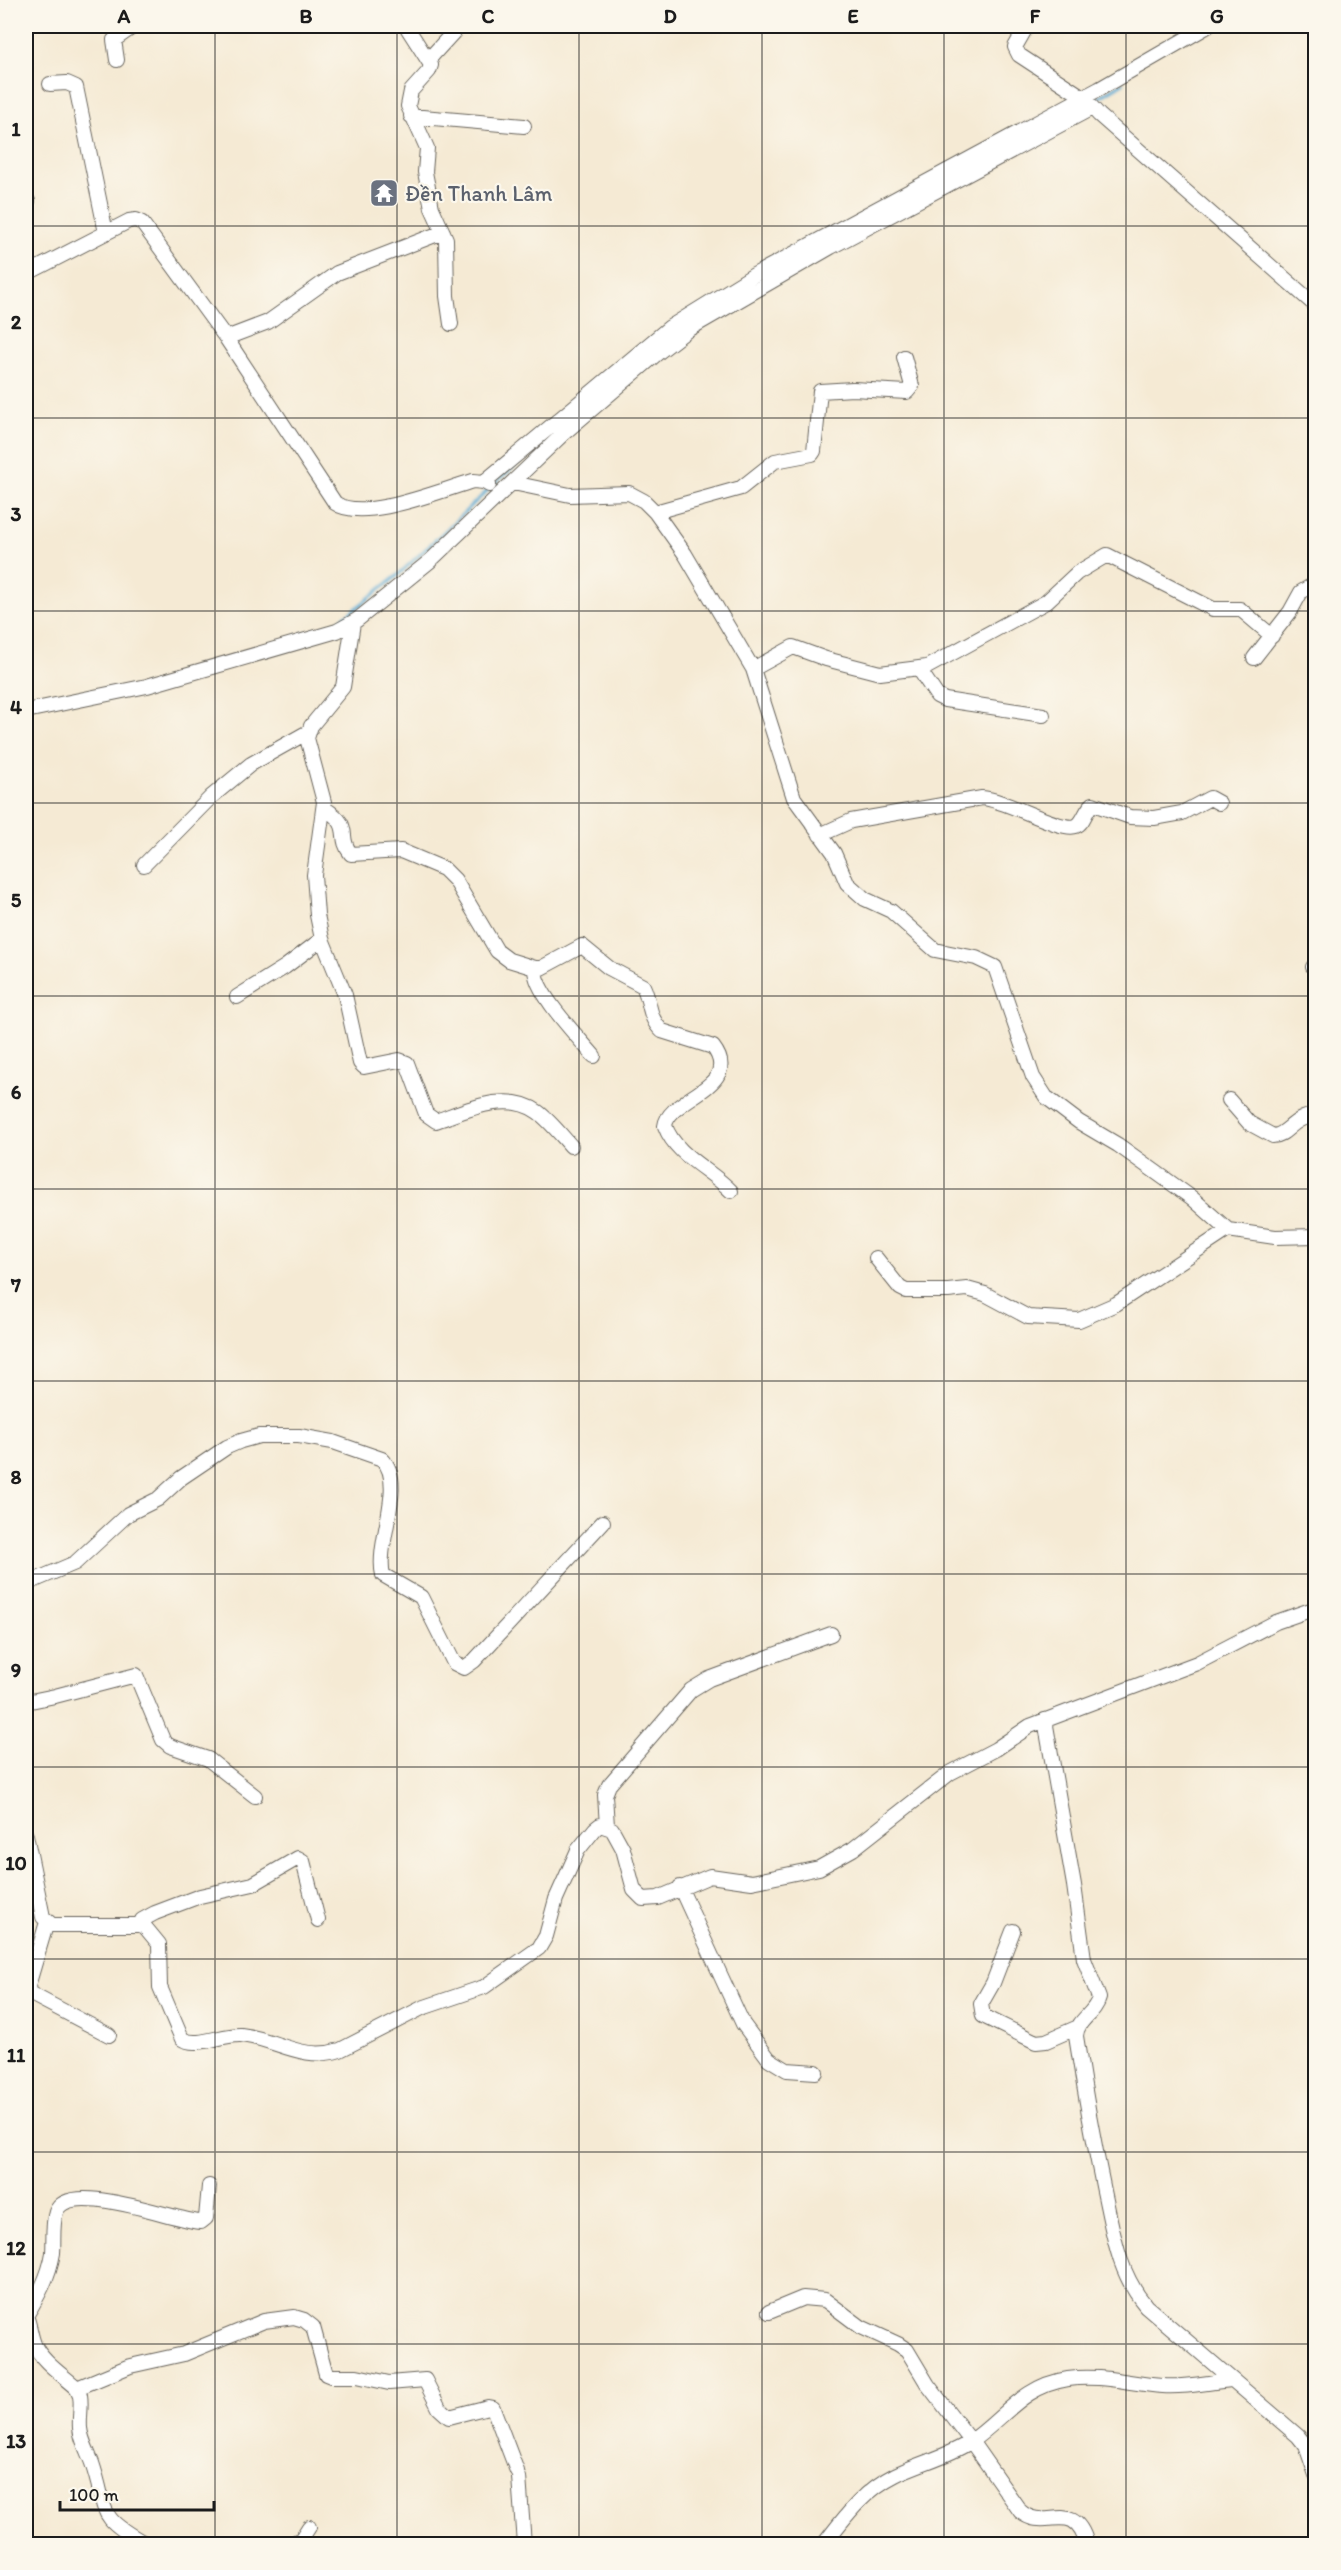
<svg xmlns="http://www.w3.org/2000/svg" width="1341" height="2570" font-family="Itim,sans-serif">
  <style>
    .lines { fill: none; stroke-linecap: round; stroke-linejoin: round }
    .stream { stroke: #5badd6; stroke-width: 3 }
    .minor-casing { stroke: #68645c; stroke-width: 16 }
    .minor { stroke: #fff; stroke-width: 14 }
    .grid { fill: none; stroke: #1c1c1c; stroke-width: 1.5; stroke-opacity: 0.55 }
    .labels { text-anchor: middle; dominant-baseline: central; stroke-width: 4.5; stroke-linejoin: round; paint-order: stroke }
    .worship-label { font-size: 22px; fill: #5b616d; stroke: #fbf7ec; text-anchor: start }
    .neatline { fill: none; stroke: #1c1c1c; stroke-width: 2 }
    .grid-label { font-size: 20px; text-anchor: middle; font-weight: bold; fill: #1c1c1c }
  </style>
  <rect width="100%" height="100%" fill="#fbf7ec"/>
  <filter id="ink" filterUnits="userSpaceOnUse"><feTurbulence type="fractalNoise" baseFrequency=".0167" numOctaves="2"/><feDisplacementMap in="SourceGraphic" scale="12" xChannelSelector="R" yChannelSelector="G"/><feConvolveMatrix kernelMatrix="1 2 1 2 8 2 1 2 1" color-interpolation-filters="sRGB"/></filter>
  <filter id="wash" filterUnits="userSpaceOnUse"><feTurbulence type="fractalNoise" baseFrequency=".008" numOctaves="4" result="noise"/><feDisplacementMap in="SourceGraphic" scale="24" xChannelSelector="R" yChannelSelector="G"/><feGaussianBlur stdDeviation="1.35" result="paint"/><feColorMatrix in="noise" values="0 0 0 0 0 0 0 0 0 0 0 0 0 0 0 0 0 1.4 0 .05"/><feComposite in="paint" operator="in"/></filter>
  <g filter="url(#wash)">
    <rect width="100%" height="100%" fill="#f5ead4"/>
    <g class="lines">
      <path class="stream" d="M1211 30 1218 26
        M1093 101 1123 83
        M303 634 336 624 397 576 503 476 565 424"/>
    </g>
  </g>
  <g filter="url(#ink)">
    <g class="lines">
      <g class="minor-casing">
        <path id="minor" d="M406 26 431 65 429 71 411 91 408 106 427 148 425 172 432 208 446 239 447 296 451 324
          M1027 26 1015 47 1019 55 1083 97 1099 115 1316 306
          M429 59 459 26
          M117 60 114 40 134 26
          M50 84 67 83 76 87 106 233
          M411 116 524 126
          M26 202 28 201
          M26 274 129 221 136 220 142 223 226 338 335 503C363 523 441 490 473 481L484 482 489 485
          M226 338 268 322 337 273 443 232
          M484 482 670 327 754 275 1099 89 1208 26
          M513 483 570 495 629 493 644 501 655 512 685 554 753 669 794 798 834 853 847 883 865 899 891 911 935 950 976 958 995 967 1033 1077 1046 1097 1079 1122 1118 1145 1192 1198 1228 1230 1275 1237 1316 1236
          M655 512 741 488 775 461 812 454 814 451 820 391 853 389 907 392 912 386 904 357
          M353 623 343 687 311 726 307 738 324 802 314 875 317 915 322 939 345 995 360 1063 364 1067 399 1060 407 1063 426 1114 436 1121C467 1110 508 1090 538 1112 550 1121 561 1135 571 1146
          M1254 658 1290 612 1301 592 1316 583
          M753 669 793 647 826 659 880 673 927 667 1046 602 1077 573 1107 555 1213 609H1240L1272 636
          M919 669 937 696 945 700 1043 715
          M26 711 147 686 337 631 357 620 430 561 563 434 659 352 689 329 831 247 1092 108
          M324 808C355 827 336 835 351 854L401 851 444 869 455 880 497 951 509 960 535 968H541L582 946 609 968 643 986C651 1002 648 1018 662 1031L713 1047C744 1087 668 1097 665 1126 676 1156 710 1169 731 1191
          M820 835 851 821 982 798C1005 799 1060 832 1076 826 1084 823 1085 810 1093 804L1130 817 1154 818 1182 813 1210 798 1219 803
          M144 865 211 797 251 764 308 732
          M1313 967 1316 968
          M535 968C533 991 579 1038 594 1056
          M237 997 285 967 322 939
          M1229 1100 1249 1123 1273 1136C1287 1136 1292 1117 1316 1115
          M876 1258 900 1288 906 1291H948L967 1289 985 1294 1028 1317 1079 1320 1116 1304 1228 1230
          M26 1584 75 1563 128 1514 158 1499 181 1478 227 1447 241 1441 259 1436H299L333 1442 382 1459C407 1483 375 1543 383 1575L421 1597 454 1663 464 1668 474 1661 603 1522
          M26 1702 55 1696 136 1675 163 1740 170 1746 208 1759 255 1796
          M1045 1720 1074 1885 1084 1959 1099 1998C1095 2014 1077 2019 1076 2036 1084 2088 1093 2139 1104 2191 1113 2232 1118 2273 1146 2306L1298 2436 1306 2446 1316 2475
          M607 1826 605 1795 609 1785 691 1690 709 1679 831 1634
          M26 1835 43 1917 52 1925H140L145 1927 159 1944 160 1987 182 2039C197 2048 223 2034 241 2035 276 2039 303 2062 340 2050L422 2008 484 1987 539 1948 546 1936 556 1899 578 1850 595 1829 600 1825 612 1829 623 1849 634 1890 643 1899 658 1898 710 1876 752 1882 819 1868 853 1849 950 1773 996 1749 1030 1726 1197 1663 1276 1622 1316 1608
          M680 1887 743 2024 769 2059 787 2070 816 2072
          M47 1922 28 1986 29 1993 109 2035
          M140 1925 142 1920 155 1913 200 1896 253 1884 298 1858 303 1861 318 1920
          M1013 1931 993 1983 981 2004 983 2016 1036 2042 1046 2041 1076 2028
          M769 2312 803 2298 825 2300 861 2327 898 2344 907 2350 928 2385 971 2441 1020 2511C1045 2534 1074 2496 1087 2544
          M26 2316C38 2296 49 2277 53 2253 54 2240 52 2224 56 2212 68 2178 175 2221 201 2222L206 2218 209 2186
          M26 2316C30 2325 30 2334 34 2344 41 2361 64 2376 77 2388L80 2395C82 2406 79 2416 80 2428 81 2440 88 2452 92 2463 109 2513 94 2515 146 2544
          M77 2388 130 2366 184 2354 264 2321 294 2317 304 2320 313 2327 326 2374 331 2376H357L389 2383 425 2380 439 2408 449 2417 488 2407 493 2408 517 2471
          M519 2477 524 2544
          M293 2544 302 2538 309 2527
          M824 2544C845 2517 863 2491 895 2475 919 2463 947 2457 970 2442 1005 2418 1022 2386 1068 2379 1101 2374 1130 2384 1163 2386 1185 2388 1209 2382 1231 2380"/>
      </g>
      <use href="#minor" class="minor"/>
    </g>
  </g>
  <path class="grid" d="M215 26V2544M397 26V2544M579 26V2544M762 26V2544M944 26V2544M1126 26V2544M26 226H1316M26 418H1316M26 611H1316M26 803H1316M26 996H1316M26 1189H1316M26 1381H1316M26 1574H1316M26 1767H1316M26 1959H1316M26 2152H1316M26 2344H1316"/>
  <defs>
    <g id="temple-square" transform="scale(1.5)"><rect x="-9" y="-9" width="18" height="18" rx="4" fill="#6b7280" stroke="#fbf7ec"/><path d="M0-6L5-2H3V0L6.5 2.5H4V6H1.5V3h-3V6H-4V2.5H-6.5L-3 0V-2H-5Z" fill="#fff"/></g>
  </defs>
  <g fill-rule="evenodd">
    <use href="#temple-square" x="384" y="193"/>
  </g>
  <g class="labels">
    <g class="worship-label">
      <text x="405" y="193">Đền Thanh Lâm</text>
    </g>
  </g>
  <rect width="1341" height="2570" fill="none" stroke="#fbf7ec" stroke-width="66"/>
  <path d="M60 2501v9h154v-9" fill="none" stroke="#1c1c1c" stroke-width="3"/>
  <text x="69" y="2501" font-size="18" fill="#1c1c1c" stroke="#fbf7ec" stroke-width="4.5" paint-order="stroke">100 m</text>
  <rect x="33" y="33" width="1275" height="2504" class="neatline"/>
  <g class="grid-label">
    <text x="124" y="23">A</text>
    <text x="306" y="23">B</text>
    <text x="488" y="23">C</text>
    <text x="670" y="23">D</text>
    <text x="853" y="23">E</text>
    <text x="1035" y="23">F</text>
    <text x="1217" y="23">G</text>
    <text x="16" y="136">1</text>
    <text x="16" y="329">2</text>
    <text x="16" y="521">3</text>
    <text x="16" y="714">4</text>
    <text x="16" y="907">5</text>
    <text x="16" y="1099">6</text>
    <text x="16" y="1292">7</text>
    <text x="16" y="1484">8</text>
    <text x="16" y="1677">9</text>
    <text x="16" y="1870">10</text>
    <text x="16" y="2062">11</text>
    <text x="16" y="2255">12</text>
    <text x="16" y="2448">13</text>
  </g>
</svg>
